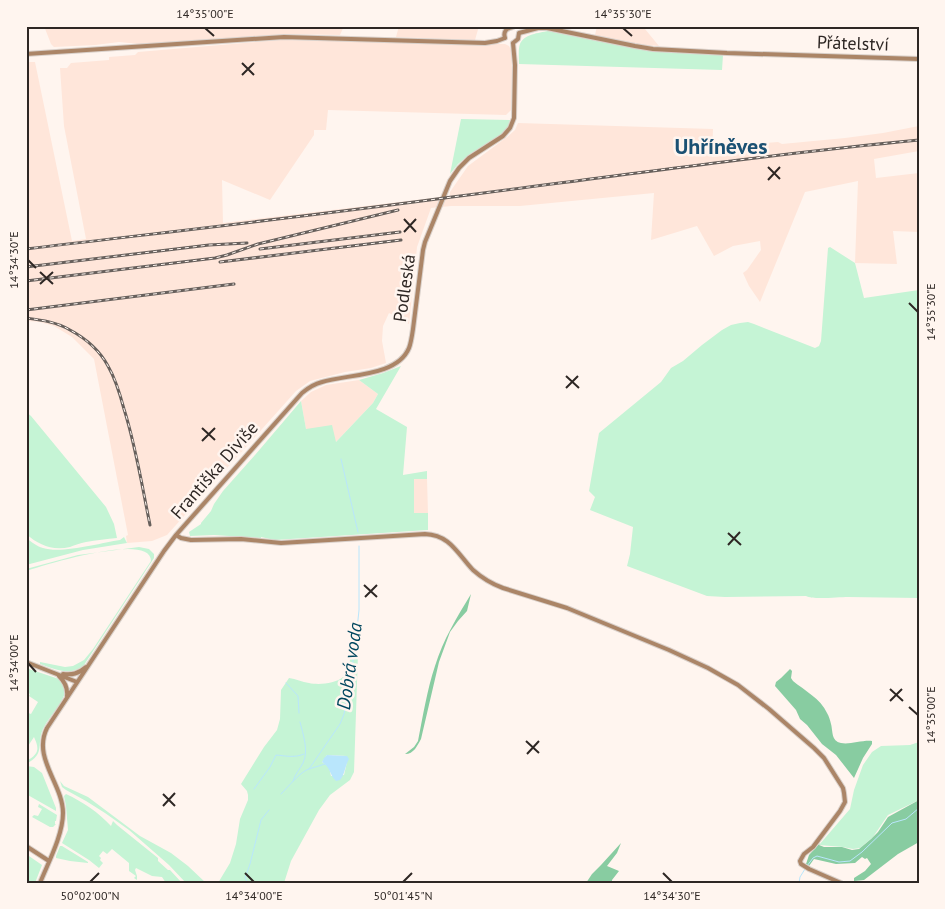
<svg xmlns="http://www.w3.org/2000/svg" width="945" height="909" font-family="'PT Sans',sans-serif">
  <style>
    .built { fill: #ffe6da }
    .green { fill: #c5f4d5; fill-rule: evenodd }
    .forest { fill: #88cca1 }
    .water { fill: #b9e6fc }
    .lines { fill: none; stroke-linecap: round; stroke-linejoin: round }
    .stream { stroke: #b9e6fc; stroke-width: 1 }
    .secondary-casing { stroke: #d9d0ca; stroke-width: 6 }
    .secondary { stroke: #ab8567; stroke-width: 4 }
    .rail-casing { stroke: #67605c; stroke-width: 3 }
    .rail { stroke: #fff5ef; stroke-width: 1; stroke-dasharray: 4; stroke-linecap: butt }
    .ticks { fill: none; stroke: #2e2724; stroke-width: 2 }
    .labels { text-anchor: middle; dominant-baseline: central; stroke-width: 5; stroke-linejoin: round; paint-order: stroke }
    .street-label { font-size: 18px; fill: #2e2724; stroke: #fff5ef }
    .water-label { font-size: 19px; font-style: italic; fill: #01475f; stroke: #fff5ef }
    .district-label { font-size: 22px; font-weight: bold; fill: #1b5173; stroke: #fff5ef }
    .neatline { fill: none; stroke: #2e2724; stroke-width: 2 }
    .ticks-label { font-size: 12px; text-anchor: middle; fill: #2e2724 }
  </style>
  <rect width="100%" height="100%" fill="#fff5ef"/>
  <path class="built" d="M44 26H344L340 35 285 34 140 44 119 42 95 45 54 47 51 44Z
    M399 26H479L475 40 396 37Z
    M597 26H636L645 29 659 46 634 44 595 35Z
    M281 40 505 44 509 46 511 50 512 68 511 110 506 115 328 110 326 130H314V135L270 200 222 180 223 223 450 196V192L468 166 507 137 515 130 518 123 713 129 712 157 728 155V146L778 142 782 144 845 138 883 133 919 126V151L874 159 876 178 919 173V232L893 231 897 264 855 263 858 181 805 192 760 302 749 286 743 273 747 270 761 250 760 241 733 246 714 256 697 226 651 240 654 193 520 206H451L431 208 417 247 409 324 389 313 383 326 382 341 386 363 371 368 345 372 310 381 296 391 167 535 152 541 127 543 126 536 128 535 94 359 72 337 54 326 40 322 28 321 26 323V62H35L72 241 86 239 64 126 60 68H67L71 63 109 60V57L135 55 138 52Z
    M359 380 378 394 373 403 336 442 306 429 301 401 311 392 326 385Z
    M414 479H427L428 513H414Z"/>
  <path class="green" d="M548 31 637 49 656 51 722 54 723 55 722 70 519 64C519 58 518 49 520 44 524 34 539 33 548 31Z
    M461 119 510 120 507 129 502 134 470 154 458 164 450 174Z
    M830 247 855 263 864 298 919 290V598C895 598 872 597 848 597 838 597 813 600 806 596L725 597 707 596 627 566 630 554 633 527 590 510 595 497 589 491 599 433 661 382 671 368 683 361 702 345 722 330 731 325 740 323 748 322 754 324 815 348 819 346 821 341 828 248Z
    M401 366 376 409 407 427 403 475 427 471V479H414V513H428V530L275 540 261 537V538L214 535 190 536 189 532 201 524V523L211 511 214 504 223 491 255 455 301 401 306 429 332 425 336 442 373 403 378 394 359 380 383 373Z
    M26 412 31 416 106 507 114 524 117 538C107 539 96 540 86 542 80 543 75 545 70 547 52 551 39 545 26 534Z
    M124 537 127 543 83 550 26 565V538C32 542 36 546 43 548 61 554 100 543 120 540Z
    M139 547 149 549 154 554V558L84 665C70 677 55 669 40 664V662L65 667 73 666 84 660 93 649 151 561C151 531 42 566 26 571V569L78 555Z
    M352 651 358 653 354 772 350 780 330 795 319 810 291 861 284 883H218L230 863 236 844 240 819 248 800V795L247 791 241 784 264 747 277 730 280 719 281 690 289 678C296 679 302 682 309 683 318 685 335 684 343 677 349 671 350 658 352 651ZM327 755 347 756V762L344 775 331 776 329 767 322 762Z
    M26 668 59 679C63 683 66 687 65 693 61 705 50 716 44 727 35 744 47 753 26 764V761C40 754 39 748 34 737L26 749V712L31 714 38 702 29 696 30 694 26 692Z
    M919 742V800L888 815 873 837 860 848 853 849 843 847 819 845 850 809 854 790 863 765 872 752 881 746 910 745Z
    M26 766 34 767 42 773 56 808V811L26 794Z
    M60 781 64 786 88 797 140 836 171 853 188 866 206 883H186L169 865 129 830 105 813 86 801 66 790 62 787Z
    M66 794C83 802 98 812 111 826L113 821 117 825 158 858V861L168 870H170L182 883H166L162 877 152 876 136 868 135 870 137 876V880L134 878 136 876 129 871V863L112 849 107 854 103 851 99 856 101 858 100 860 103 863 99 868 89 860 62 843 68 830 66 806 64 796Z
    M39 804 57 815 56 821H55V824H56L53 827H50L32 817 34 815 38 816 42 809 38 807Z
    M60 846H62L88 862V863L70 861 56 858V856Z
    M26 854 42 865 35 883H26Z"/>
  <path class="forest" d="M471 594 467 611 458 621 450 632 439 662 421 739C417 746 414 754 405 754L414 747 418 741C423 716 427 690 435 666 443 640 457 617 471 594Z
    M790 669 792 671 791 678 793 681C804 690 821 699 827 713 829 716 830 720 831 724 833 731 831 741 841 743 849 745 862 740 872 741V744L863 758 854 778 836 755 822 744 807 725 800 719 796 710 775 686 776 682 781 678Z
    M919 800V842L898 854 864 880 854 881V878L865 871 871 864 867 858 865 859 862 857 855 863 836 864 814 859 809 866 806 864 809 855 820 843 819 845 824 847H842L852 850 859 849 871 839 878 832 888 817Z
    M621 843 617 853 607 866 619 871 612 880V883H586L592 874 601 865Z"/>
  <path class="water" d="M327 755 347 756 349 759C345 766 345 774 340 780L336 781C329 774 331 768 322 762L324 758Z"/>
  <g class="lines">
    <path class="stream" d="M341 459 358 532
      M286 683 298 696 299 713
      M309 769 325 764
      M293 781C295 774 300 769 303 763 309 751 303 734 300 722
      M254 789 270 767 276 755C286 756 295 758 304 754
      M281 794C288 787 301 771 309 769L340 724 344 714 350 682 356 639 359 610V546
      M807 866 813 858 817 856 839 862 850 861 862 852 892 823 906 819 919 808
      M248 883 245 878 250 864 261 820 269 810
      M799 883 800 877 805 869"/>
    <g class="secondary-casing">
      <path id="secondary" d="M519 33 538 28H547L635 46 653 49 727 53 919 59
        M505 38C503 32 506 28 513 27
        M513 43 518 39 519 33
        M26 54 284 37 485 43 497 41 505 38
        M176 535 181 538 191 540 241 539 281 543 425 534C450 535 457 553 473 570 482 578 492 584 503 588L567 608 669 650 708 668 738 685 769 709 814 748 824 758 843 788 844 793 845 802 840 811 813 847 804 854 800 861 801 864 809 869 841 883
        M26 662 77 682
        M63 674C72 675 78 674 86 667
        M59 676C65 682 68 688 67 696
        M26 846 49 861
        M40 883C48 863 63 835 63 813 63 784 32 758 47 728L164 551 176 535 302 393C308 388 314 384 322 382 347 374 397 377 409 348 411 343 412 336 413 329L423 250 425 242 450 181 459 168 469 158 503 136 510 128 514 118 515 65 513 43"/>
    </g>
    <use href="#secondary" class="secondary"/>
    <g class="rail-casing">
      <path id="rail" d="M26 249C168 232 310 216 452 197 608 177 763 155 919 140
        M260 249 400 232
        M220 262 401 240
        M26 267 209 245 247 243
        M26 281 215 258 227 255 258 244 398 210
        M26 310 234 284
        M26 318C41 320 57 322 70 330 85 338 100 351 108 366 116 380 120 394 124 409 136 447 142 486 150 525"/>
    </g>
    <use href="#rail" class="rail"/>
  </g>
  <path class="ticks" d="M205 28 214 36M623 28 632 36M242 63 254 75M242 75 254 63M768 167 780 179M768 180 780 167M404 219 416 232M404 232 416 219M28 260 36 268M40 272 53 284M40 284 53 272M909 303 918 312M566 376 579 388M566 388 578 376M202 428 215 440M202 441 215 428M728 533 741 545M728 545 740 532M364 585 377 597M365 597 377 585M28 663 36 672M890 689 903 701M890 701 902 689M909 707 918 715M526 741 539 753M527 754 539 741M163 794 175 806M163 806 175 793M245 873 254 882M663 873 672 882M90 882 99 873M403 882 412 873"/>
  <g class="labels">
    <g class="street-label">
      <text transform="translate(853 43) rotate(2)">Přátelství</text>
      <text transform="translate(404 288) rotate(-82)">Podleská</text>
      <text transform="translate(214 470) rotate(-49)">Františka Diviše</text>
    </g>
    <g class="water-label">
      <text transform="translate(349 666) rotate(-82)">Dobrá voda</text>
    </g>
    <g class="district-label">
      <text x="721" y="146">Uhříněves</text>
    </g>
  </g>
  <rect width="945" height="909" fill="none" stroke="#fff5ef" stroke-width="55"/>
  <rect x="28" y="28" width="890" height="854" class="neatline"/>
  <g class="ticks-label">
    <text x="205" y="18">14°35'00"E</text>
    <text x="623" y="18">14°35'30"E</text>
    <text transform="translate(14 260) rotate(-90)" y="4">14°34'30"E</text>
    <text transform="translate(931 312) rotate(-90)" y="4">14°35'30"E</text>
    <text transform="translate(14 663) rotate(-90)" y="4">14°34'00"E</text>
    <text transform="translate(931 715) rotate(-90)" y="4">14°35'00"E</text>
    <text x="90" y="900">50°02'00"N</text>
    <text x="254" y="900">14°34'00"E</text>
    <text x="403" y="900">50°01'45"N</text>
    <text x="672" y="900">14°34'30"E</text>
  </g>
</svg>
